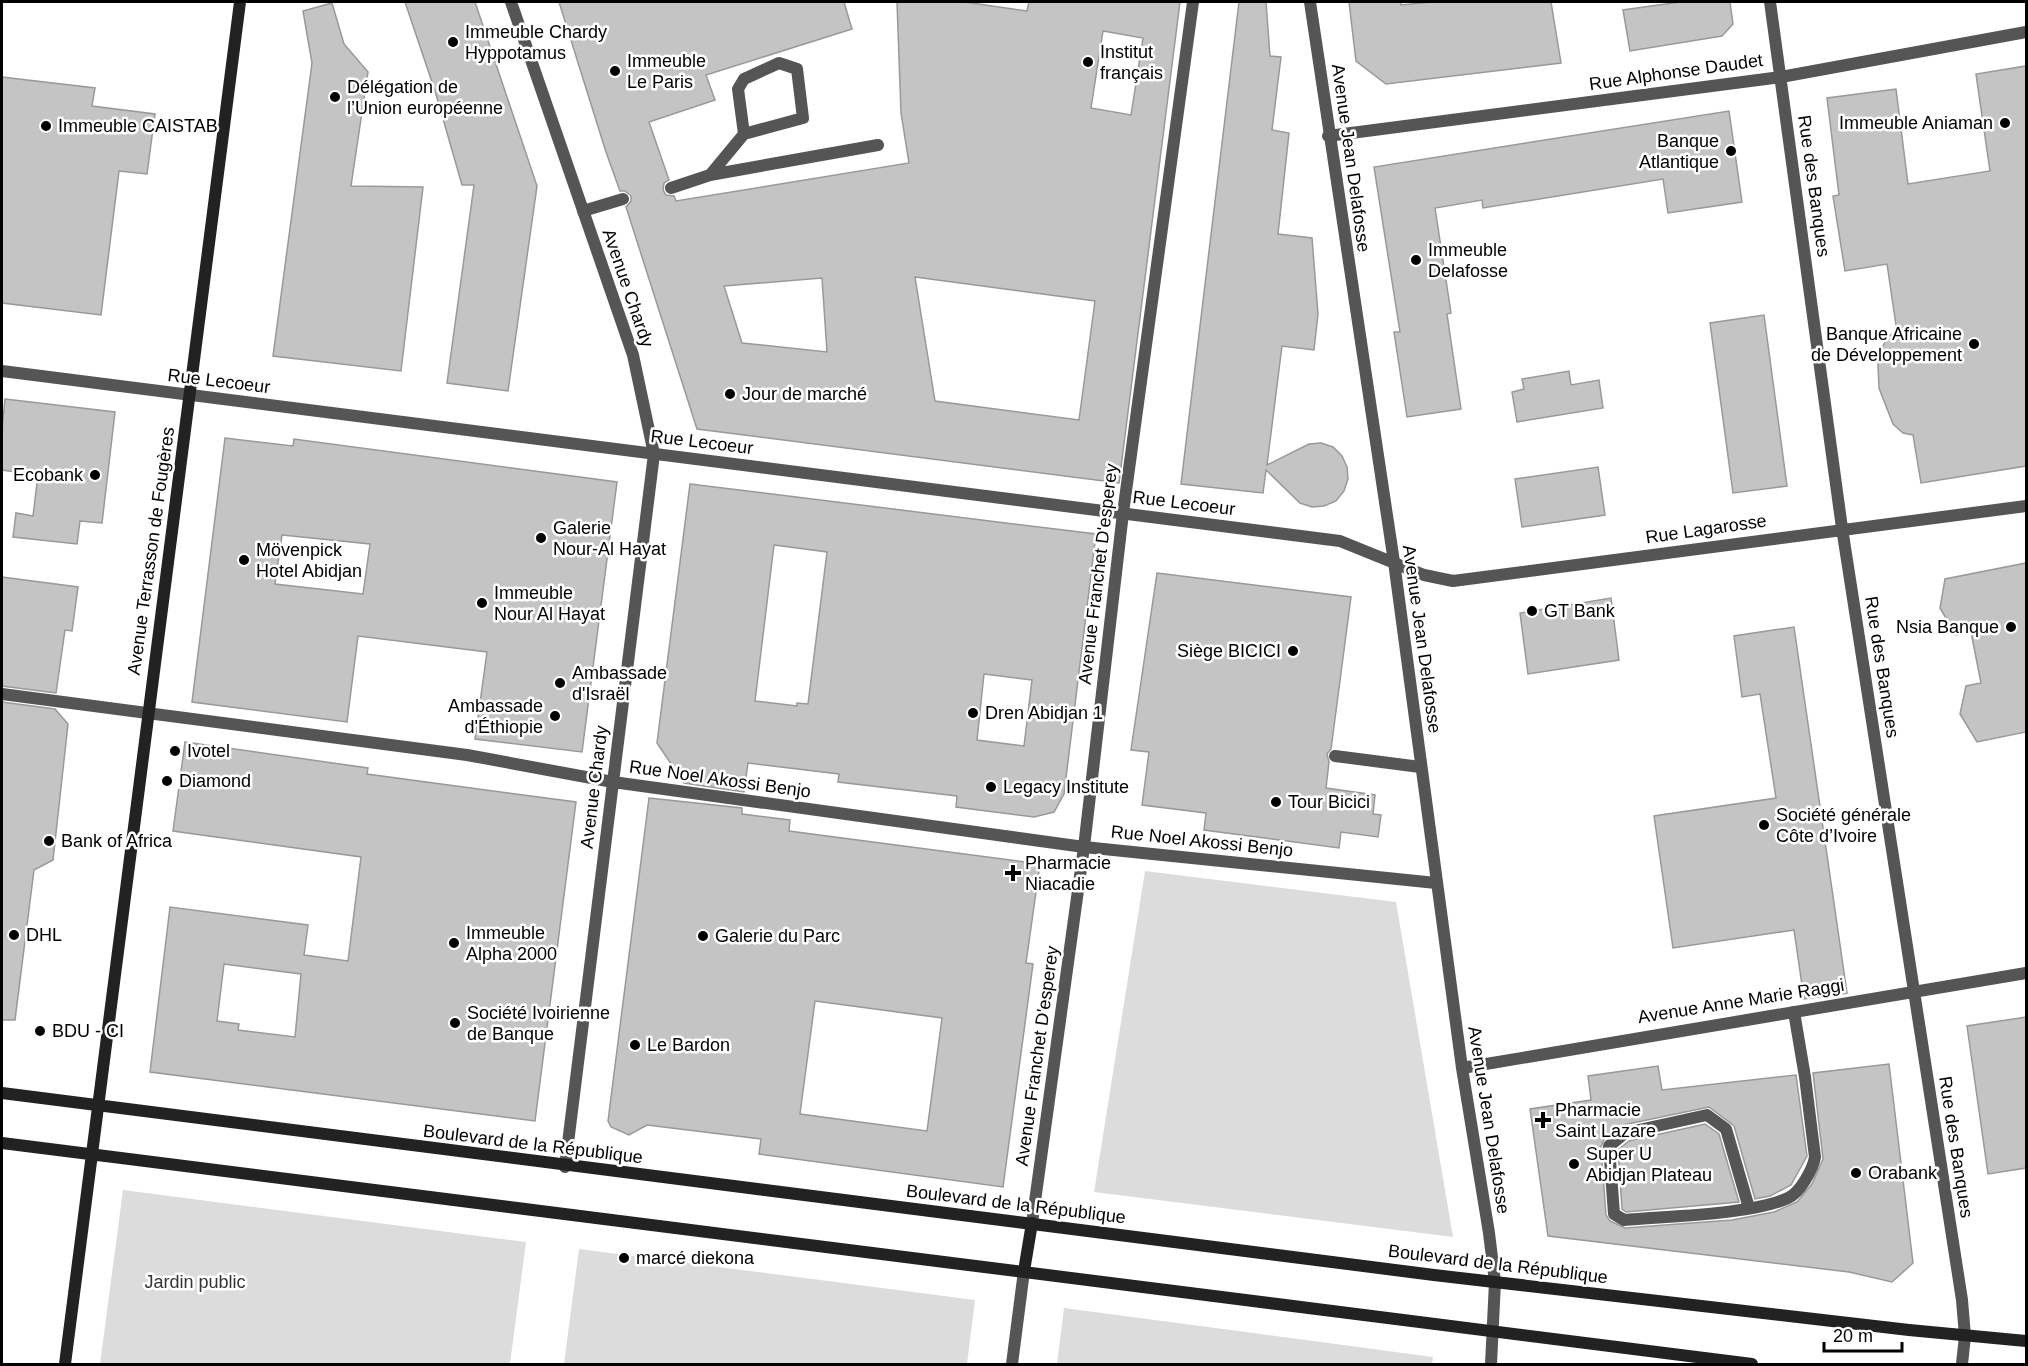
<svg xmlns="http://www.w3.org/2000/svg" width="2028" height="1366" font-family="Helvetica,sans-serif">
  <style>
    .green { fill: #dcdcdc }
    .building { fill: #c4c4c4; stroke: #999; stroke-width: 1.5; fill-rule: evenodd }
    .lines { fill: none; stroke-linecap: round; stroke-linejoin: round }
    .lane { stroke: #555; stroke-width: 12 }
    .street { stroke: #555; stroke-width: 12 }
    .secondary { stroke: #222; stroke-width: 12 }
    .poi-dot { fill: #000; stroke: #fff; stroke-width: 2 }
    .labels { text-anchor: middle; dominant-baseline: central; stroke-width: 5; stroke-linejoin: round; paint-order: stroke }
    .poi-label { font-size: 18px; fill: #000; stroke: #fff; text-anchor: start }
    .street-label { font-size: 18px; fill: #000; stroke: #fff }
    .park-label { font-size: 18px; fill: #333; stroke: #fff }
  </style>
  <rect width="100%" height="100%" fill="#fff"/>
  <path class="green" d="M1145 871 1396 902 1453 1237 1094 1192Z
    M123 1190 526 1242 510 1364H100Z
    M579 1249 975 1300 967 1364H564Z
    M1064 1308 1433 1357 1432 1364H1057Z"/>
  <path class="building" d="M405 2H475L537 186 508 391 447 383 474 185H462L435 91Z
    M559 2H844L852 29 706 75 715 100 649 122 669 180 664 183 663 190 666 195 674 196 676 201 909 163 901 113 897 2H965L1027 11 1029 2H1180L1119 483 697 429 626 207 631 201V196L625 191H620L606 152ZM1103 31 1143 38 1131 115 1091 108ZM915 277 1095 301 1079 420 935 401ZM822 278 827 352 742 343 724 286Z
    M1239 2H1266L1270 56 1281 57 1272 130 1289 133 1278 234 1312 238 1318 314 1314 350 1282 346 1267 465 1309 444 1321 443 1333 447 1342 456 1347 467 1348 479 1344 491 1336 501 1324 506 1312 507 1300 503 1266 470 1263 493 1181 484Z
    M1349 2H1401V5L1431 2H1551L1561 63 1386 84 1356 61Z
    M1680 2H1730L1733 24 1722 36 1630 51 1623 10Z
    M332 3 344 44 368 72 351 186 423 187 401 371 273 356 312 63 303 11Z
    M2026 66V466L1921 483 1913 435 1903 433 1893 424 1879 388 1878 365 1882 348 1888 336 1897 332 1887 264 1845 271 1833 196 1839 195 1827 98 1896 89 1908 184 1990 171 1976 74Z
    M2 77 95 88 92 106 155 114 147 174 119 171 101 315 2 303Z
    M1729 111 1742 202 1668 213 1663 179 1483 208 1482 200 1435 208 1451 313 1447 314 1461 409 1407 417 1394 332H1400L1374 167Z
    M1764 315 1787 486 1733 493 1710 323Z
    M1569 371 1571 385 1599 380 1603 408 1517 422 1512 392 1524 389 1522 379Z
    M5 399 115 412 102 523 80 521 77 544 13 537 16 513 33 516 38 475 2 470V429Z
    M225 438 293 446 294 439 617 482 582 752 475 739 487 652 358 636 347 722 192 702ZM282 535 370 544 363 594 275 584Z
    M1598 467 1605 515 1522 527 1515 479Z
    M690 484 1096 534 1064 794 1054 812 1034 817 956 807 957 796 838 782 839 774 748 763 744 792 684 783 657 743ZM774 545 827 552 808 704 797 703V706L755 701ZM984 674 1032 680 1024 746 977 740Z
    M2026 563V732L1977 742 1960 714 1966 686 1981 683 1971 632 1956 635 1940 608 1945 579Z
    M1157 573 1351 597 1331 749 1327 754 1329 762 1326 788 1375 795 1373 814 1381 815 1378 837 1341 832 1339 848 1204 830 1206 813 1142 805 1149 752 1131 750Z
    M2 577 78 587 72 631 65 630 56 693 2 686Z
    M1611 598 1619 660 1528 674 1520 613Z
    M1794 627 1847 993 1804 999 1794 930 1673 948 1654 816 1776 798 1760 694 1742 697 1734 636Z
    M2 702 55 709 68 724 53 860 34 870 15 1020H2Z
    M185 742 368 768 367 774 576 802 535 1121 150 1072 170 907 308 925 304 955 348 961 361 857 173 831ZM224 964 301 974 295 1037 238 1030 239 1024 217 1021Z
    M649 798 742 808V814L790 820 789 831 1040 864 1026 963 1033 964 1003 1187 759 1154 761 1139 647 1125 629 1135 611 1127 608 1121ZM815 1001 942 1018 927 1131 800 1114Z
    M2026 1017V1168L1988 1174 1967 1026Z
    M1889 1064 1913 1263 1892 1282 1849 1272 1548 1236 1530 1109 1591 1100 1588 1076 1658 1066 1662 1090 1796 1075 1807 1156 1791 1185 1770 1196 1755 1199 1734 1126 1709 1107 1623 1125 1604 1140 1601 1147 1606 1215 1610 1221 1625 1228 1732 1220 1774 1212 1797 1202 1812 1184 1823 1159 1813 1073Z
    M1705 1124 1719 1134 1739 1202 1626 1212 1622 1209 1618 1150 1629 1141Z"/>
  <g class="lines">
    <path class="lane" d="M710 175 744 134 803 118 797 69 779 63 744 79 738 89 744 134
      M671 188 710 175 878 145
      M583 211 623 199
      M1335 756 1420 767
      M1749 1208 1726 1129 1707 1115 1625 1133 1609 1146 1614 1214 1624 1220C1667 1216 1751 1215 1788 1198 1800 1193 1813 1169 1815 1157L1805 1077 1794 1012"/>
    <path class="street" d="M511 2 633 355 654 454 565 1167
      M1310 2 1394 562 1462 1068 1489 1233 1495 1282 1491 1364
      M1770 2 1842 528 1962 1300 1965 1336 1962 1364
      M1328 136 1781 77 2026 32
      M2 371 1340 541 1424 575 1453 581 2026 506
      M2 694 467 755 613 782 1084 847 1436 883
      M1462 1068 2026 973
      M1032 1223 1084 847 1123 513 1193 2
      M1012 1364 1024 1271"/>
    <path class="secondary" d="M2 1093 1434 1275 1909 1330 2026 1341
      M2 1143 1752 1364
      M1024 1271 1032 1223
      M65 1364 240 2"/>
  </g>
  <g class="poi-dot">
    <circle cx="453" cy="42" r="6"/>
    <circle cx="1088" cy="62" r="6"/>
    <circle cx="615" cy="71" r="6"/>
    <circle cx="335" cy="97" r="6"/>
    <circle cx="2005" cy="123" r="6"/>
    <circle cx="46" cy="126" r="6"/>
    <circle cx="1731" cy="151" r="6"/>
    <circle cx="1416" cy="260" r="6"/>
    <circle cx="1974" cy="344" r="6"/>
    <circle cx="730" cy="394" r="6"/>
    <circle cx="95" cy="475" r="6"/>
    <circle cx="541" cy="538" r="6"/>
    <circle cx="244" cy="560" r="6"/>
    <circle cx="482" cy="603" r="6"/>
    <circle cx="1532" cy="611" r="6"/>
    <circle cx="2011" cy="627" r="6"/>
    <circle cx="1293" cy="651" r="6"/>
    <circle cx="560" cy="683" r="6"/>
    <circle cx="973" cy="713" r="6"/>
    <circle cx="555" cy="716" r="6"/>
    <circle cx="175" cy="751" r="6"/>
    <circle cx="167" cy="781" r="6"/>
    <circle cx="991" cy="787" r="6"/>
    <circle cx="1276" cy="802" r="6"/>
    <circle cx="1764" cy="825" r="6"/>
    <circle cx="49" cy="841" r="6"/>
    <path d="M1010 864h6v6h6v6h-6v6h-6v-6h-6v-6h6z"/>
    <circle cx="14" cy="935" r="6"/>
    <circle cx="703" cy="936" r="6"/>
    <circle cx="454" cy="943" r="6"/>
    <circle cx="455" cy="1023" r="6"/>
    <circle cx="40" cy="1031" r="6"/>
    <circle cx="635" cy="1045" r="6"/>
    <path d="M1540 1111h6v6h6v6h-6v6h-6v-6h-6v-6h6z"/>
    <circle cx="1574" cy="1164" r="6"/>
    <circle cx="1856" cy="1173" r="6"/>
    <circle cx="624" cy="1258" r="6"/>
  </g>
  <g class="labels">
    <g class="poi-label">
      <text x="465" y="32">Immeuble Chardy<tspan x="465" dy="21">Hyppotamus</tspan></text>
      <text x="1100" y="52">Institut<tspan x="1100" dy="21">français</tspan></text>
      <text x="627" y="61">Immeuble<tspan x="627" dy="21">Le Paris</tspan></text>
      <text x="347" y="87">Délégation de<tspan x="347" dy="21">l’Union européenne</tspan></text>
      <text x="1993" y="123" text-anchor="end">Immeuble Aniaman</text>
      <text x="58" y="126">Immeuble CAISTAB</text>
      <text x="1719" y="141" text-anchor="end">Banque<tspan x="1719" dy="21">Atlantique</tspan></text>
      <text x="1428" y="250">Immeuble<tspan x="1428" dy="21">Delafosse</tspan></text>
      <text x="1962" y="334" text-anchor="end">Banque Africaine<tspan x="1962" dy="21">de Développement</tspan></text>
      <text x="742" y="394">Jour de marché</text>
      <text x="83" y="475" text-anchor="end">Ecobank</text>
      <text x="553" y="528">Galerie<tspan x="553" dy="21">Nour-Al Hayat</tspan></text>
      <text x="256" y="550">Mövenpick<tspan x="256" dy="21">Hotel Abidjan</tspan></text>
      <text x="494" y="593">Immeuble<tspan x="494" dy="21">Nour Al Hayat</tspan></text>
      <text x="1544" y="611">GT Bank</text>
      <text x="1999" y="627" text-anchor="end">Nsia Banque</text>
      <text x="1281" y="651" text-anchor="end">Siège BICICI</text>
      <text x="572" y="673">Ambassade<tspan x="572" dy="21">d'Israël</tspan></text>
      <text x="543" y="706" text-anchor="end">Ambassade<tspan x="543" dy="21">d'Éthiopie</tspan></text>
      <text x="985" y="713">Dren Abidjan 1</text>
      <text x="187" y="751">Ivotel</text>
      <text x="179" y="781">Diamond</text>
      <text x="1003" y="787">Legacy Institute</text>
      <text x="1288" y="802">Tour Bicici</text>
      <text x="1776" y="815">Société générale<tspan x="1776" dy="21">Côte d’Ivoire</tspan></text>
      <text x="61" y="841">Bank of Africa</text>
      <text x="1025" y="863">Pharmacie<tspan x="1025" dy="21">Niacadie</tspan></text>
      <text x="466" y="933">Immeuble<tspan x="466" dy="21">Alpha 2000</tspan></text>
      <text x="26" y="935">DHL</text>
      <text x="715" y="936">Galerie du Parc</text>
      <text x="467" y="1013">Société Ivoirienne<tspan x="467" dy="21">de Banque</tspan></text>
      <text x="52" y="1031">BDU - CI</text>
      <text x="647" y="1045">Le Bardon</text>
      <text x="1555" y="1110">Pharmacie<tspan x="1555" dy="21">Saint Lazare</tspan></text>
      <text x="1586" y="1154">Super U<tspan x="1586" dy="21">Abidjan Plateau</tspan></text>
      <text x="1868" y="1173">Orabank</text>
      <text x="636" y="1258">marcé diekona</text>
    </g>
    <g class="street-label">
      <text transform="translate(1676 72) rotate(-8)">Rue Alphonse Daudet</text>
      <text transform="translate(1351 158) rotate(82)">Avenue Jean Delafosse</text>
      <text transform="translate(1814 186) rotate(82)">Rue des Banques</text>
      <text transform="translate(628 288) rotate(71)">Avenue Chardy</text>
      <text transform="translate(219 381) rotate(7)">Rue Lecoeur</text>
      <text transform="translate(702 442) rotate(7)">Rue Lecoeur</text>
      <text transform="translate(1184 503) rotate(7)">Rue Lecoeur</text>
      <text transform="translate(1706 529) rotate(-8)">Rue Lagarosse</text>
      <text transform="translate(151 551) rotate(-82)">Avenue Terrasson de Fougères</text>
      <text transform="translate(1098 574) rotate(-83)">Avenue Franchet D'esperey</text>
      <text transform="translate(1422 639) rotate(82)">Avenue Jean Delafosse</text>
      <text transform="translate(1882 667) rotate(81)">Rue des Banques</text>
      <text transform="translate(720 779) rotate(8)">Rue Noel Akossi Benjo</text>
      <text transform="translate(594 787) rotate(-83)">Avenue Chardy</text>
      <text transform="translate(1202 841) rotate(6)">Rue Noel Akossi Benjo</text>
      <text transform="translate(1741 1001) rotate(-9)">Avenue Anne Marie Raggi</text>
      <text transform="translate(1037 1056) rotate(-82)">Avenue Franchet D'esperey</text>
      <text transform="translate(1489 1120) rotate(81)">Avenue Jean Delafosse</text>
      <text transform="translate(533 1144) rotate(7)">Boulevard de la République</text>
      <text transform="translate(1956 1147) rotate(81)">Rue des Banques</text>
      <text transform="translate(1016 1204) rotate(7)">Boulevard de la République</text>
      <text transform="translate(1498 1264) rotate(7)">Boulevard de la République</text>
    </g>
    <g class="park-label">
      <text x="195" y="1282">Jardin public</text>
    </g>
  </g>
  <rect width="2028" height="1366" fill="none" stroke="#000000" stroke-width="6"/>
  <path d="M1824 1342v9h78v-9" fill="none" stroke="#000000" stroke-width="3"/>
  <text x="1833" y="1342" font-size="18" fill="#000000" stroke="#ffffff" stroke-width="4.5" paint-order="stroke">20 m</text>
</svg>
